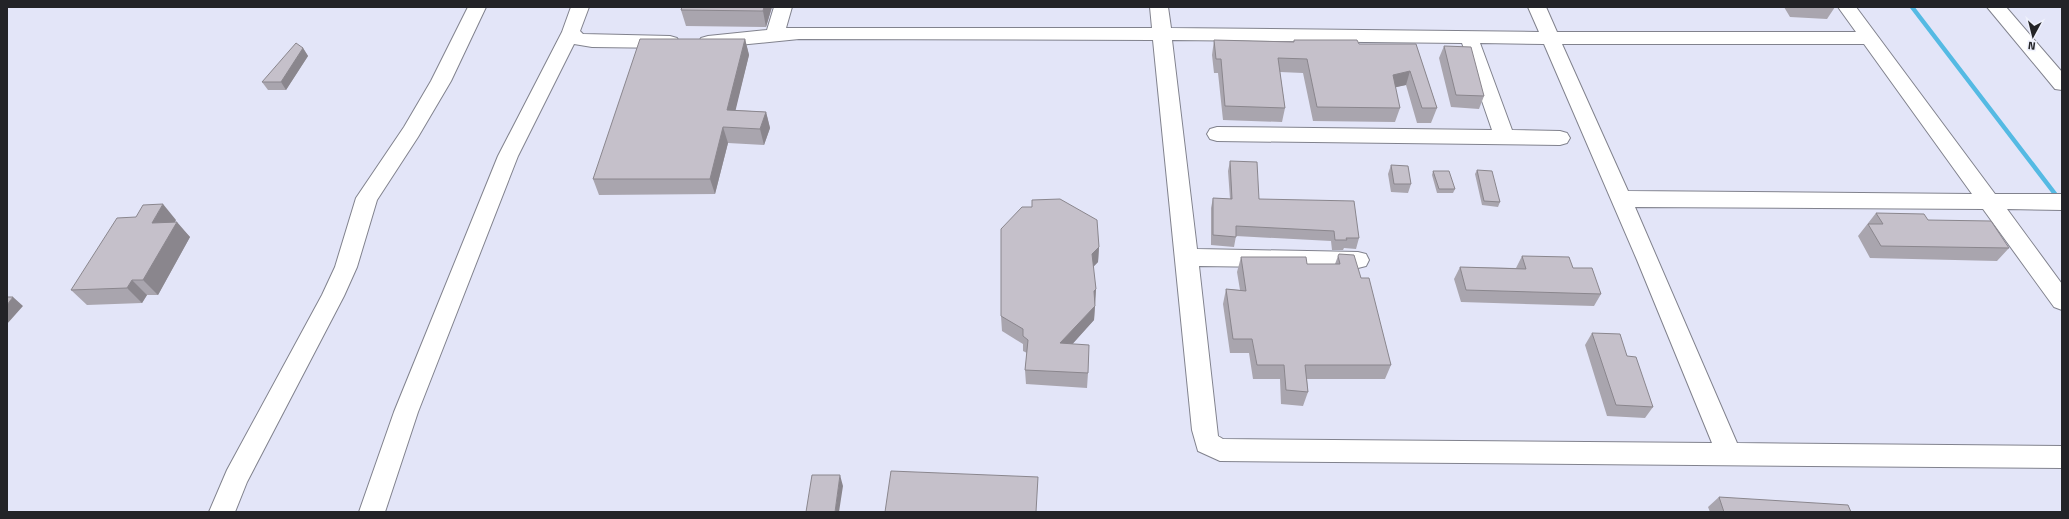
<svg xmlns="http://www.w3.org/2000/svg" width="2069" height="519" font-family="'Titillium Web',sans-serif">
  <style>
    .built { fill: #e3e5f8 }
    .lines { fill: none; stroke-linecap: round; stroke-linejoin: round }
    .stream { stroke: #55bae3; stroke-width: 4.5 }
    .minor-casing { stroke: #81828d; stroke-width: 2 }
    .minor { fill: #fff; fill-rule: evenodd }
    .wall { fill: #a9a5ae }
    .shaded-wall { fill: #8a868d }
    .building { fill: #c5c0ca; stroke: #8a868d }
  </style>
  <rect width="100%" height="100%" fill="#eff1fc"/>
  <path class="built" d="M7 7H2062V512H7Z"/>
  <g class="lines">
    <path class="stream" d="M1912 7 2062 203"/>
    <g class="minor-casing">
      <path id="minor" d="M468 7H486L451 81 418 137 377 200 357 267 344 296 247 482 235 512H209L227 470 322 295 335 267 356 198 404 127 431 81Z
        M571 7H589L580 31 583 34 670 36 677 38 679 42 677 46 670 48 592 47 574 44 518 156 418 412 385 512H359L394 412 498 156 562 32Z
        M774 7H792L786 28H1152L1150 7H1168L1171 28 1539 32 1528 7H1546L1557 32H1856L1838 7H1856L1995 194H2062V210L2007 209 2062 284V310L2054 307 1983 209 1635 207 1737 443 2062 446V468L1220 461 1198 451 1192 430 1153 40 799 39 708 48 701 46 699 42 701 38 708 36 767 30ZM1172 40 1462 43 1492 130 1217 127 1210 129 1207 134 1210 139 1217 141 1560 145 1567 143 1570 138 1567 133 1560 131 1512 130 1480 43 1544 44 1637 260 1712 443 1223 439 1218 436 1199 266 1358 268 1366 266 1369 260 1366 254 1358 252 1197 249ZM1562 44H1864L1972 194 1628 191Z
        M1987 7H2006L2062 72V90L2055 89Z"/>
    </g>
    <use href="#minor" class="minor"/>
  </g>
  <path class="wall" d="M682 7H772L766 27 686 26 681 10Z
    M1784 7H1835L1827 19 1790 17Z
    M745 39 749 55 735 110 766 112 770 128 764 145 728 143 715 194 599 195 593 179Z
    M1214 40 1294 42V40L1359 44H1416L1437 108 1431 123H1417L1406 85 1395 87 1400 108 1395 122 1313 121 1303 73 1280 72 1285 108 1282 122 1223 120 1218 73H1214L1212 55Z
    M1444 46 1484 96 1479 109 1451 107 1439 58Z
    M303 48 308 56 286 90H268L262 82Z
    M1230 161 1259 199 1359 238 1356 249 1344 248 1343 250H1332L1331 241 1236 236 1234 247 1211 245V208L1213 198 1230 199 1228 171Z
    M1391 165 1411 184 1408 193 1391 192 1388 174Z
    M1477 170 1500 202 1498 207 1482 205 1475 174Z
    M1433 171 1455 189 1453 193H1437L1432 175Z
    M1876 213 1928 220 2009 248 1997 261 1870 258 1858 236Z
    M176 220 175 222 190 237 158 295H147L142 303 87 305 71 290Z
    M1099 247 1098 262 1093 267 1096 289 1094 320 1072 344 1088 373 1087 388 1026 384 1025 370 1027 353 1023 351V344L1002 331 1001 316Z
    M1338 256 1361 278 1391 365 1385 379H1307L1308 392 1303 406 1281 404 1280 379H1253L1249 353H1230L1223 304 1226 289 1240 290 1237 272 1241 257 1307 264H1335Z
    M1522 256 1573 268 1601 294 1594 306 1461 302 1454 279 1460 267 1516 268Z
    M1592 333 1627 356 1653 407 1645 418 1607 416 1585 345Z
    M1719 497 1851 512H1710L1708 507Z"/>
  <path class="shaded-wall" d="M764 7H772L766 27 763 11Z
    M745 39 749 55 732 125 727 110Z
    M303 48 308 56 286 90 281 82Z
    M1410 71 1406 85 1388 89 1393 75Z
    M766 112 770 128 764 145 760 129Z
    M723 127 728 143 715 194 710 179Z
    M163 204 176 220 166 238 152 223Z
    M177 222 190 237 158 295 143 280Z
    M1099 247 1098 262 1091 269 1092 254Z
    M132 280 147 295 142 303 127 288Z
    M1096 289 1095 304 1093 306 1094 291Z
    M13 297 23 306 7 324V305Z
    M1095 306 1094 320 1060 358V343Z
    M840 475 843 486 839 512H835Z"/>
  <path class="building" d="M682 7H764L763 11 681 10Z
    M640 39H745L727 110 766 112 760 129 723 127 710 179H593Z
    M1214 40 1294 42V40H1357L1359 44H1416L1437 108H1422L1410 71 1393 75 1400 108 1317 107 1307 59 1278 58 1285 108 1225 106 1221 59H1216Z
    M296 43 303 48 281 82H262Z
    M1444 46 1471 47 1484 96 1456 95Z
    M1230 161 1257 162 1259 199 1354 201 1359 238H1346L1347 240H1335L1334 231 1236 226V237L1213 235V198L1232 199Z
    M1391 165 1408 166 1411 184H1394Z
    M1477 170 1492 171 1500 202 1484 201Z
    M1433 171H1449L1455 189H1439Z
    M1060 199 1097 220 1099 247 1092 254 1096 289 1094 291 1095 306 1060 343 1089 345 1088 373 1025 370 1028 340 1023 336V329L1001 316V229L1022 207H1032V200Z
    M163 204 152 223 177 222 143 280H132L127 288 71 290 117 218 136 217 143 205Z
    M1876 213 1924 214 1928 220 1991 221 2009 248 1881 246 1868 224H1883Z
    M1339 254 1354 255 1361 278H1369L1391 365H1305L1308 392 1286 390 1284 365H1257L1252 339H1233L1226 289 1246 291 1241 257H1306L1307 264H1340L1338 256Z
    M1522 256 1569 257 1573 268H1592L1601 294 1466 290 1460 267 1526 269Z
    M7 297H13L7 305Z
    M1592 333 1620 334 1627 356 1636 357 1653 407 1616 405Z
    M891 471 1038 477 1036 512H885Z
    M812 475H840L835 512H806Z
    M1719 497 1848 505 1851 512H1724Z"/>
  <rect width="2069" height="519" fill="none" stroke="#232327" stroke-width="16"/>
  <g transform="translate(2033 36) rotate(187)" stroke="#eff1fc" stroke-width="3" paint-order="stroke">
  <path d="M0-3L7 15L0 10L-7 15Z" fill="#232327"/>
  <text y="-6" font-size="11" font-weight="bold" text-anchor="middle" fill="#232327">N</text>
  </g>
</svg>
